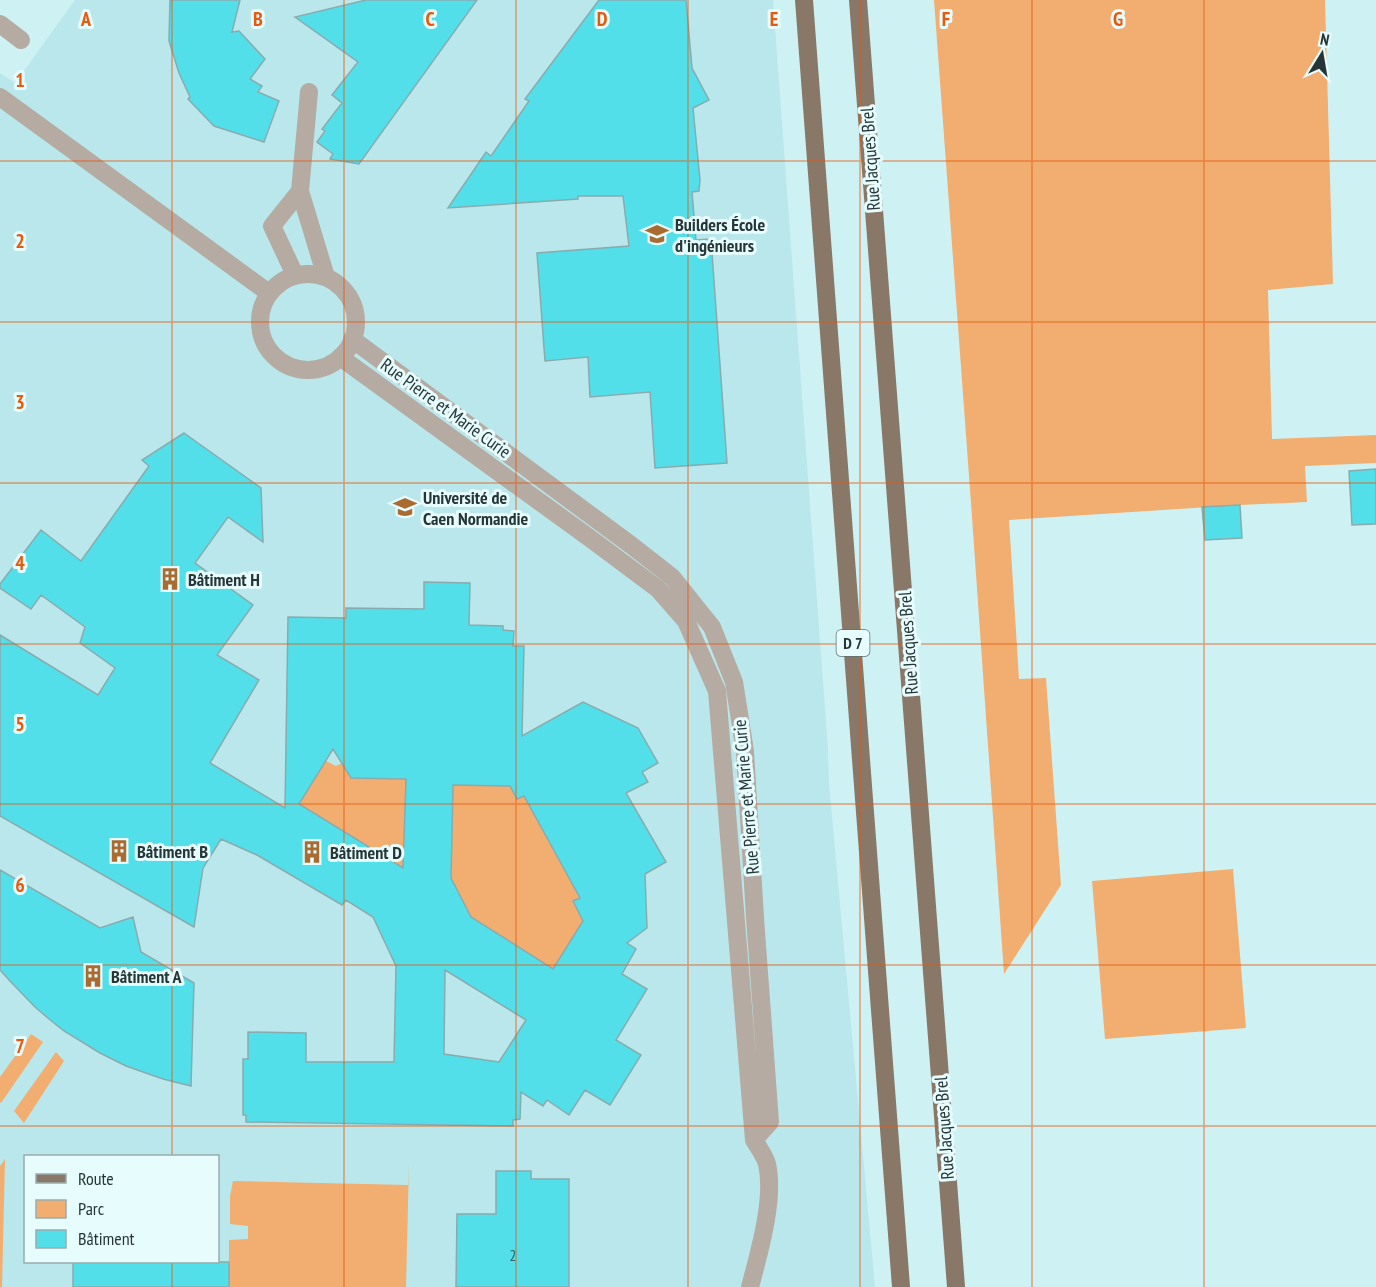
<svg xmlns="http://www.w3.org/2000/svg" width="1376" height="1287" font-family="'PT Sans Narrow',sans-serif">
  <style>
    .built { fill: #bae7eb; fill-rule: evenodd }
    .green { fill: #f2ad70 }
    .building { fill: #53dfe9; stroke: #89abae; stroke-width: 1.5; fill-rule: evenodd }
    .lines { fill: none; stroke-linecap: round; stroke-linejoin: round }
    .street { stroke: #b5aba3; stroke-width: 18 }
    .primary { stroke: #897768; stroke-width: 18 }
    .grid { fill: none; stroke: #e8590c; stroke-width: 1.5; stroke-opacity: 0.55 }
    .labels { text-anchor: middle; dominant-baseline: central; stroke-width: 6; stroke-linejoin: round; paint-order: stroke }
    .number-label { font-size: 15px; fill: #326063 }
    .shield { fill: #e6fcfd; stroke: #607172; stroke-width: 1.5 }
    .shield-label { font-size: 16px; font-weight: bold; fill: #273536 }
    .street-label { font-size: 18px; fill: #273536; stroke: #e6fcfd }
    .poi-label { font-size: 18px; font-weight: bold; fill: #273536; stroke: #e6fcfd; text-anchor: start }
    .grid-label { font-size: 20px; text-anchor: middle; font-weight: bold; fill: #e8590c; stroke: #e6fcfd; stroke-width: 6; stroke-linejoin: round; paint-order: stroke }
  </style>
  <rect width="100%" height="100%" fill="#cef2f4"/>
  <path class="built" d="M75 0H773L828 749 829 783 875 1287H0V73L15 83ZM26 1156H218V1262H26Z"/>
  <path class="green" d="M934 0H1325L1333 284 1268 290 1272 439 1376 435V463L1305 466 1307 502 1240 505 1009 520 1019 679 1046 678 1061 885 1004 974 971 503Z
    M326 761 336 766 342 763 428 779 409 876 373 850 299 804Z
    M508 782 524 796 580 898 573 901 583 921 549 990 546 965 481 923 470 922 450 877 453 796 439 785 504 786Z
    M1233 869 1246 1028 1105 1039 1092 881Z
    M31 1034 43 1042 1 1103 0 1102V1077Z
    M56 1052 64 1061 24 1123 14 1111Z
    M5 1159 2 1287H0V1166Z
    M409 1163 406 1287H229V1240L248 1239V1226L230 1224V1196L233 1181 408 1185Z"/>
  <path class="building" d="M170 0H240L232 32 239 31 265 59 250 79 262 86 258 92 279 101 264 142 214 126 188 99 190 97 179 73 169 41Z
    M366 0H477L359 164 330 159 333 154 317 142 325 131 322 129 342 103 332 95 358 62 295 17Z
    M599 0H686L692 68 709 100 693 108 700 180 699 191 692 192 696 240 711 239 727 463 655 468 650 392 590 397 588 357 545 361 537 253 629 246 623 196H578V199L448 208 486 152 491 156 529 101 525 99Z
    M184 433 261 488 263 542 228 517 195 563 253 605 217 655 259 680 210 763 285 808 288 617 346 618V608L424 609V582L470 583 469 625 503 626V630L514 631 513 646H524L522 736 583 702 638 728 658 763 642 772 648 782 626 793 666 862 645 874 647 928 627 943 636 949 622 974 647 989 616 1040 641 1055 610 1105 585 1090 569 1115 547 1100 543 1106 521 1092 520 1119 513 1120V1126L246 1122V1115H243V1059H248V1032L306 1033V1062H394L396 966 373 917 346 900 342 905 257 855 221 839 203 868 194 927 0 816V635L98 695 115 668 80 643 85 627 41 595 31 609 0 588V584L41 530 81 561 149 466 142 460ZM333 749 351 778 406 779 403 868 299 804ZM453 785 510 786 517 799 524 796 580 898 573 901 583 921 553 969 471 917 451 878ZM445 970 526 1020 499 1062 444 1054Z
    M1376 469V524L1352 525 1349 471Z
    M1240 505 1242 538 1205 540 1202 507Z
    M0 870 100 928 133 917 141 952 194 983 191 1086 163 1079 126 1066 100 1053 64 1031 49 1019 35 1007 10 981 0 970Z
    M496 1171H531V1179H569V1287H456L457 1214H496Z
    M73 1262H229V1287H73Z"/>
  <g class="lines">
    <path class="street" d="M0 24 21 40
      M309 92 300 191 326 277
      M0 97 269 293
      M260 322a48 48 0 1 1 96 0a48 48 0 1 1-96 0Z
      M295 275 272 226 300 191
      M352 339 631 545 672 577 712 627 734 682 745 751 755 918 770 1122 754 1140
      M340 357 591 539 658 589 686 621 717 691 754 1140C758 1147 765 1156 767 1164 775 1199 759 1253 750 1287"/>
    <path class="primary" d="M804 0C835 429 869 858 901 1287
      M858 0 956 1287"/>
  </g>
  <path class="grid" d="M172 0V1156M344 0V1287M516 0V1287M688 0V1287M860 0V1287M1032 0V1287M1204 0V1287M0 161H1376M0 322H1376M0 483H1376M0 644H1376M0 804H1376M0 965H1376M0 1126H1376M172 1262V1287"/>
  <defs>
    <g id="university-bare" transform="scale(1.8)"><path d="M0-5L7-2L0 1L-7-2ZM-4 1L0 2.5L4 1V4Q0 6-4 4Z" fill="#a96b30" stroke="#e6fcfd" stroke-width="2.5" paint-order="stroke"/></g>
    <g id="building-bare" transform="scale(1.8)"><path d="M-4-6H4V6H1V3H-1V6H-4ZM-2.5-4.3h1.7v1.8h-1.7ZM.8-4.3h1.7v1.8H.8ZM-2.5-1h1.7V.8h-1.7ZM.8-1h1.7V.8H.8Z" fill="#a96b30" stroke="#e6fcfd" stroke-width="2.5" paint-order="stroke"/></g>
  </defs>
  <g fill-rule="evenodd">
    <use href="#university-bare" x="657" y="234"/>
    <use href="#university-bare" x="405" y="507"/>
    <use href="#building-bare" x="170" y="579"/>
    <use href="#building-bare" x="119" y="851"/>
    <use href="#building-bare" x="312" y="852"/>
    <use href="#building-bare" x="93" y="976"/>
  </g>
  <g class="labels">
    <g class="number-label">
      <text x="513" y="1255">2</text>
    </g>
    <rect class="shield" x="836.5" y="630" width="33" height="26" rx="4.5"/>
    <g class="shield-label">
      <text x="853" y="643">D 7</text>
    </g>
    <g class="street-label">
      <text transform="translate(870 159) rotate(-94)">Rue Jacques Brel</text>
      <text transform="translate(446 408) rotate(36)">Rue Pierre et Marie Curie</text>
      <text transform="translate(908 643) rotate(-94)">Rue Jacques Brel</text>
      <text transform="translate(746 797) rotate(-95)">Rue Pierre et Marie Curie</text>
      <text transform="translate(944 1128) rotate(-94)">Rue Jacques Brel</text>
    </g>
    <g class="poi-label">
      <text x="675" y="224">Builders École<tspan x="675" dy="21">d'ingénieurs</tspan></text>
      <text x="423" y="497">Université de<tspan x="423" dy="21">Caen Normandie</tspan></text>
      <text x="188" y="579">Bâtiment H</text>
      <text x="137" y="851">Bâtiment B</text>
      <text x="330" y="852">Bâtiment D</text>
      <text x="111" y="976">Bâtiment A</text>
    </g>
  </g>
  <g class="grid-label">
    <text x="86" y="26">A</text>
    <text x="258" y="26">B</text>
    <text x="430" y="26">C</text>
    <text x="602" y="26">D</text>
    <text x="774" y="26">E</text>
    <text x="946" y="26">F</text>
    <text x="1118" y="26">G</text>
    <text x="20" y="87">1</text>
    <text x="20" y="248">2</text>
    <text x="20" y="409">3</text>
    <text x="20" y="570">4</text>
    <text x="20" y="731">5</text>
    <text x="20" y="892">6</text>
    <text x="20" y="1053">7</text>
  </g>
  <rect x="24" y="1155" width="195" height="108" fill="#e6fcfd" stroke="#9aacad" stroke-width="1.5"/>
  <rect x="36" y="1174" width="30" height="9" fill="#897768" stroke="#9aacad" stroke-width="1.5"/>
  <text x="78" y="1185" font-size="18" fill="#273536">Route</text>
  <rect x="36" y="1200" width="30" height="18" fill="#f2ad70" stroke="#9aacad" stroke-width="1.5"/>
  <text x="78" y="1215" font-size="18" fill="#273536">Parc</text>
  <rect x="36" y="1230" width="30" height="18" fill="#53dfe9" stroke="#9aacad" stroke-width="1.5"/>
  <text x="78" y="1245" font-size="18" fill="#273536">Bâtiment</text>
  <g transform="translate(1322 54) rotate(11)" stroke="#e6fcfd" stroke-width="4.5" paint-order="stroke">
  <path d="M0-4.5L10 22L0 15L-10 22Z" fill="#273536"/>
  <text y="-9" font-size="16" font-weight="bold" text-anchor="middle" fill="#273536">N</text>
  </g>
</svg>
